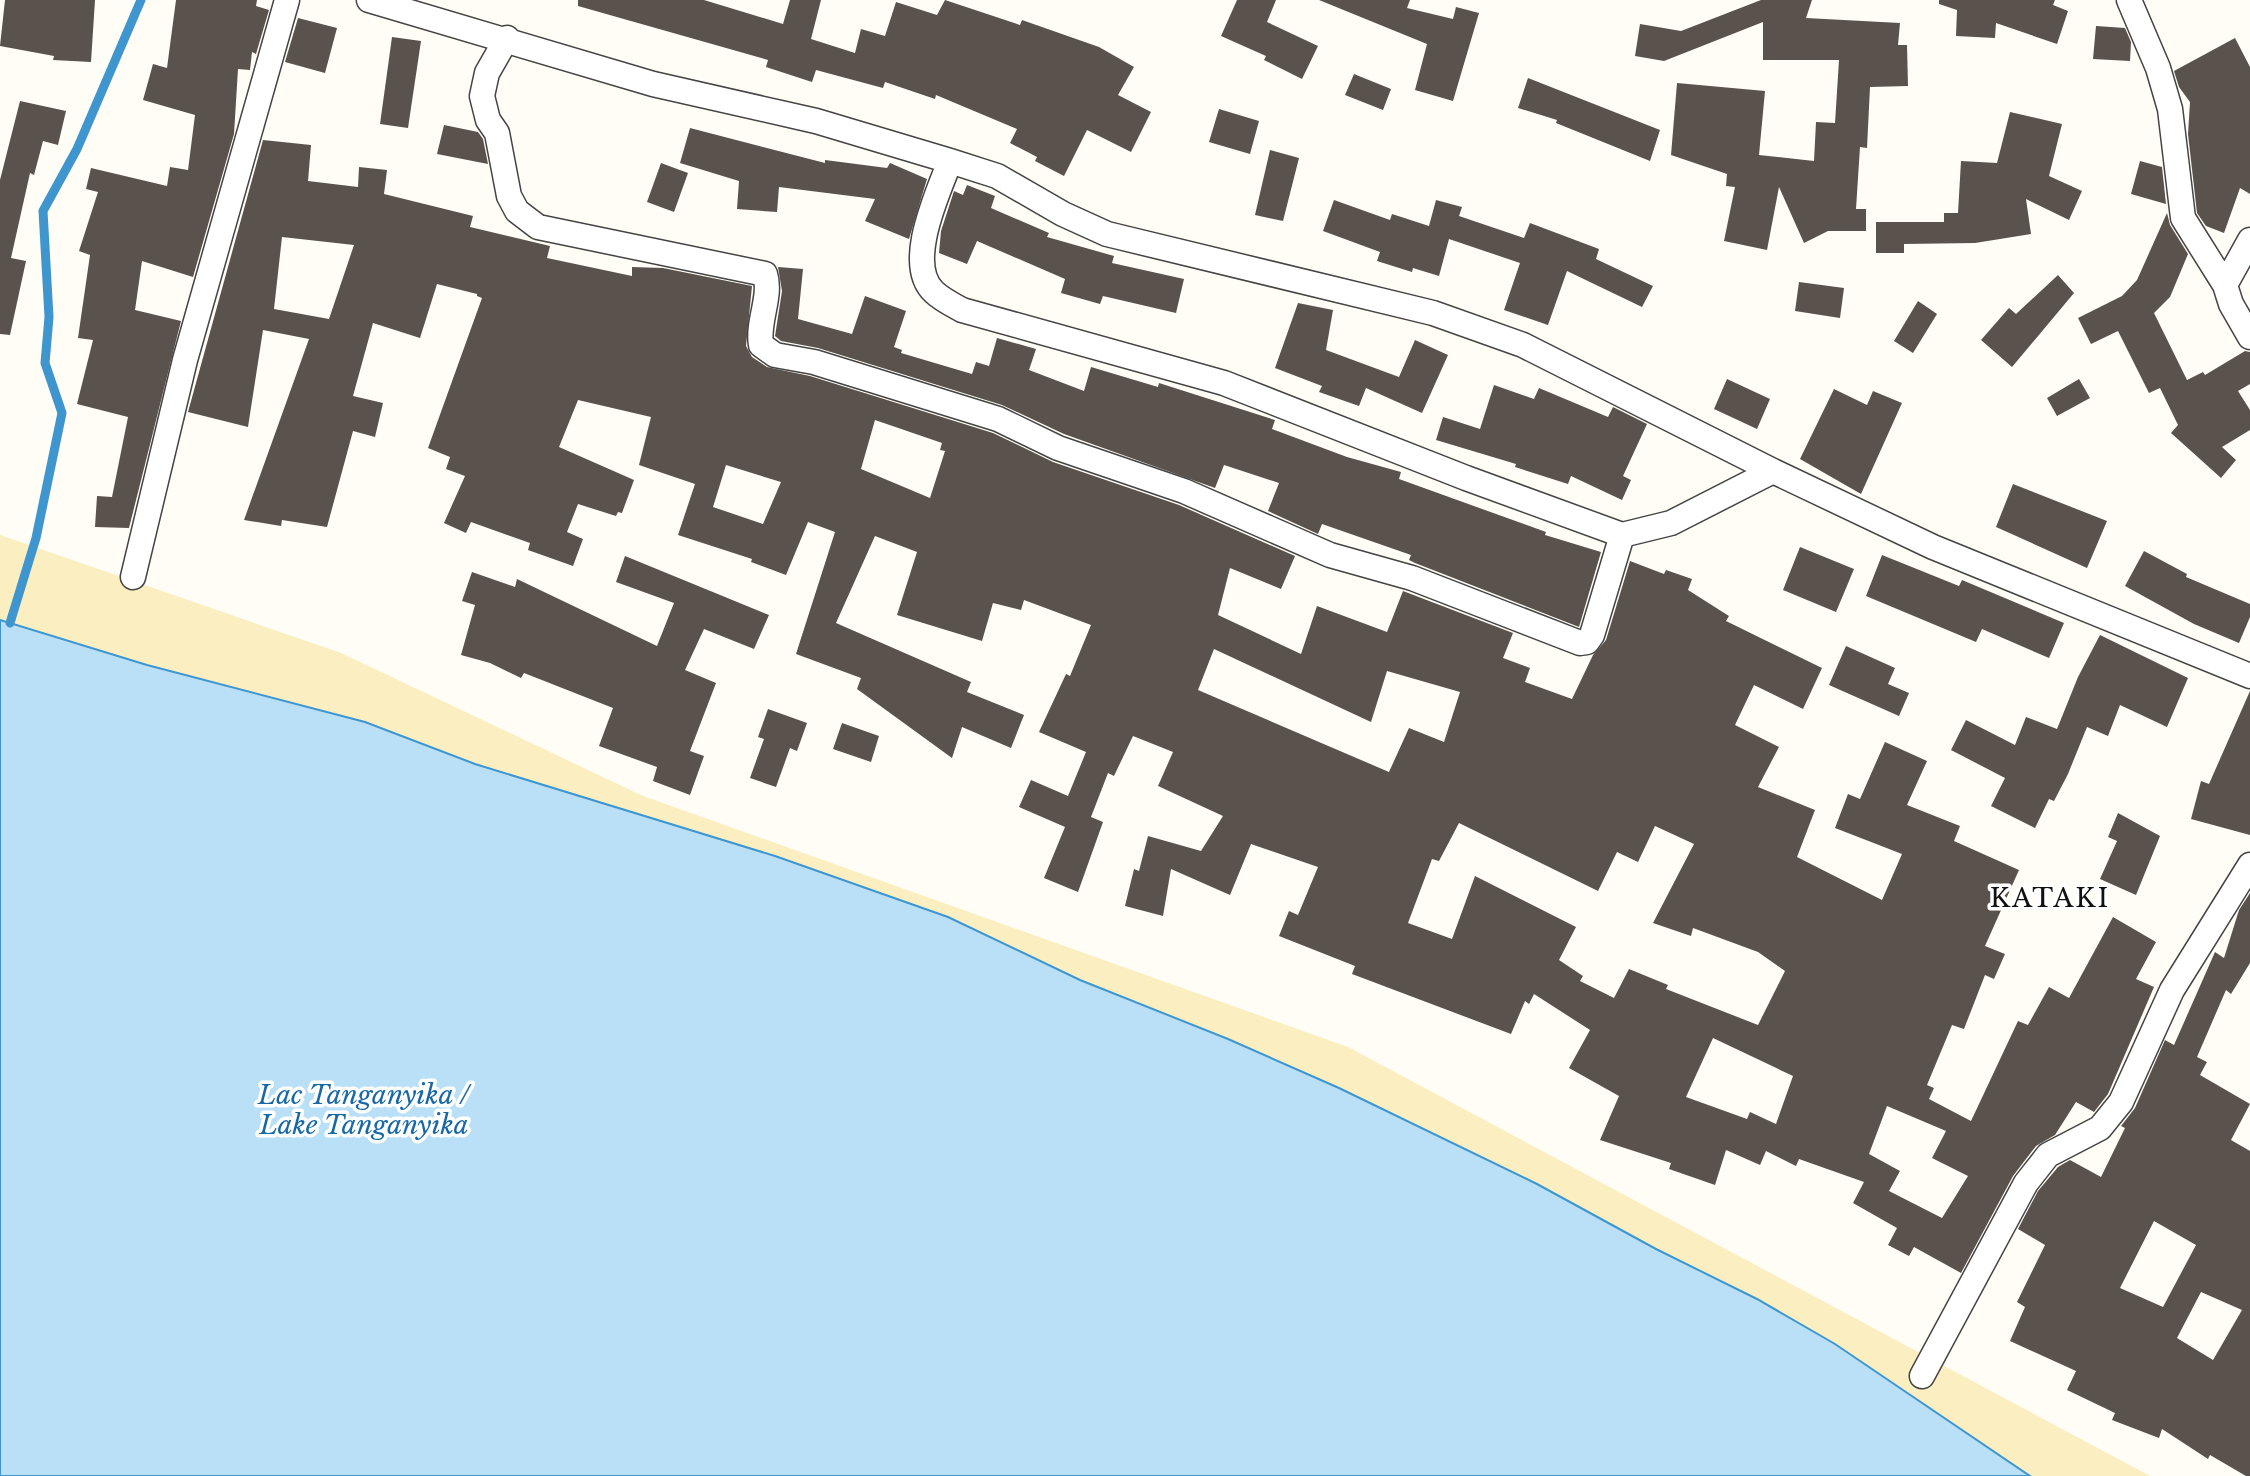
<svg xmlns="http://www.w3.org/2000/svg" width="2250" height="1476" font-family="'Libre Baskerville',serif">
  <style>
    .sand { fill: #fbeec1 }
    .water { fill: #b9e0f7; stroke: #3f96cf; stroke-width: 2 }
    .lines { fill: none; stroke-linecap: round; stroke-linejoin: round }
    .stream { stroke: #3f96cf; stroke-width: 9 }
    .building { fill: #5a524d; fill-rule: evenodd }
    .minor-casing { stroke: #444; stroke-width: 27 }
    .minor { stroke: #fff; stroke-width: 24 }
    .labels { text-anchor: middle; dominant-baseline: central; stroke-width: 7; stroke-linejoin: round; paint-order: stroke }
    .neighbourhood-label { font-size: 26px; letter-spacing: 2px; fill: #111; stroke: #fff }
    .water-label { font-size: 26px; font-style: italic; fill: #1768a6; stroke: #fff }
  </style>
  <rect width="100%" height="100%" fill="#fffdf5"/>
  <path class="sand" d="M0 535 341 653 643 796 1348 1047 2150 1476H2030L1757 1299 1656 1249 1537 1184 1339 1088 1228 1039 1080 980 948 917 775 856 475 764 365 722 147 665 0 620Z"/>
  <path class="water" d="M0 620 147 665 365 722 475 764 775 856 948 917 1080 980 1228 1039 1339 1088 1537 1184 1656 1249 1757 1299 1835 1344 2030 1476H0Z"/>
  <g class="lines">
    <path class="stream" d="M10 623 36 538 62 413 45 363 49 317 43 211 77 149 141 0"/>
  </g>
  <path class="building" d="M5 0H95L91 62 53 60 54 56 0 46Z
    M176 0H257L256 6 269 10 256 54 252 52 250 70 238 69 234 134 193 277 142 261 135 310 181 321 129 528 95 527 97 496 112 497 128 417 77 404 93 340 78 338 90 255 79 251 98 192 86 189 91 168 167 186 170 167 188 170 195 115 143 100 153 64 167 68Z
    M578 0H704L783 24 790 0H821L811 39 855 53 861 29 885 36 896 2 937 15 945 0 1020 25 1022 20 1099 47 1134 67 1118 95 1151 112 1131 152 1087 130 1064 176 1035 161 1037 157 1010 143 1017 129 936 95 935 99 885 82 883 88 816 70 812 82 766 67 768 60 578 6Z
    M1237 0H1276L1267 22 1318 46 1302 79 1264 60 1266 56 1221 36Z
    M1319 0H1410L1407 8 1453 19 1456 7 1479 13 1453 101 1415 90 1427 44Z
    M1761 0H1812L1806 18 1900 23 1898 45H1907L1908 86 1870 87 1867 148 1860 147 1856 209H1866V231H1828L1804 243 1779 187 1767 250 1724 241 1735 187 1726 186 1727 174 1671 155 1677 83 1765 91 1759 155 1814 161 1816 122 1835 123 1839 60H1763V22L1664 61 1635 56 1640 24 1681 31Z
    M1939 0H2055L2053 5 2068 11 2057 44 1996 23 1995 38 1956 36 1957 10 1939 4Z
    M298 18 337 28 325 73 285 62Z
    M2096 26 2125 28 2131 42 2130 61 2093 59Z
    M392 37 421 41 408 128 380 124Z
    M2235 38 2250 67V194L2240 188 2224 233 2206 226 2197 213 2188 134 2190 102 2179 87 2174 71Z
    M1354 74 1391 89 1383 110 1345 95Z
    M1528 78 1660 130 1650 161 1556 123 1557 120 1518 108Z
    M20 101 66 111 58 145 43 141 34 175 30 173 11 258 26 261 10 335 0 334V180Z
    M1219 109 1259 121 1250 154 1209 142Z
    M2010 112 2062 124 2049 176 2082 191 2069 220 2026 199 2031 234 1975 243 1904 244V253H1876V222H1944V213H1958L1961 161 1997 163Z
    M444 125 478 132 483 139 488 164 437 154Z
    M690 128 825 163V160L887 168 890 163 927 179 909 239 865 221 875 199 779 187 777 212 737 209 739 181 680 163Z
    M263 140 311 145 308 181 358 187 359 167 387 170 384 194 473 216 470 227 550 246 547 258 632 276V267L663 268 752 286 746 346 752 357 767 367 810 376 993 433 1053 462 1179 505 1295 556 1281 589 1230 568 1218 615 1301 654 1317 606 1387 632 1403 591 1513 633 1503 658 1530 668 1525 682 1572 699 1593 655 1606 640 1630 561 1664 574 1666 570 1692 579 1688 590 1729 616 1726 621 1822 668 1803 709 1754 685 1735 725 1779 747 1758 787 1815 810 1797 857 1882 900 1902 854 1835 828 1848 794 1860 799 1885 742 1927 761 1907 805 1960 826 1954 841 2019 870 1985 946 2005 954 1994 979 1985 975 1964 1029 1952 1025 1927 1085 1934 1088 1929 1099 1971 1121 2018 1021 2028 1025 2049 987 2069 998 2113 917 2156 942 2136 979 2154 987 2108 1094 2094 1112 2076 1102 2055 1135 2036 1146 2013 1176 1961 1273 1914 1247 1909 1256 1888 1245 1897 1228 1853 1203 1864 1182 1799 1159 1796 1166 1766 1151 1760 1165 1726 1150 1715 1185 1669 1169 1671 1163 1600 1140 1619 1096 1569 1068 1590 1030 1534 994 1529 1004 1525 1001 1511 1034 1352 974 1355 966 1279 936 1289 911 1298 915 1318 867 1251 844 1230 895 1171 869 1163 916 1125 906 1134 869 1139 871 1148 836 1201 851 1223 816 1158 786 1173 752 1133 736 1114 776 1108 773 1091 817 1103 822 1078 892 1044 878 1065 827 1019 807 1031 780 1068 796 1086 752 1039 732 1066 674 1070 676 1091 625 1024 600 1021 610 993 603 982 641 897 615 917 552 875 536 836 623 971 682 967 692 1024 715 1011 748 962 727 952 758 857 689 861 678 796 654 835 532 808 522 786 575 751 562 752 559 678 535 695 484 639 465 651 417 578 400 559 447 634 480 622 513 618 512 616 516 578 504 567 532 583 539 573 566 528 550 530 543 471 522 466 533 444 523 465 476 446 469 450 457 428 448 482 298 477 296V294L437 284 420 338 373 323 353 396 383 403 375 437 353 431 327 527 282 520 281 526 244 520 309 339 263 330 248 427 188 412ZM282 237 354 245 329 319 274 309ZM875 420 942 443 940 450 945 451 930 498 861 469ZM726 465 781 482 763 524 713 507ZM1214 649 1371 722 1387 671 1460 692 1444 742 1409 728 1389 772 1198 690ZM1459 823 1598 891 1617 852 1638 862 1655 826 1694 844 1653 923 1691 936 1693 928 1758 952 1785 971 1758 1025 1666 989 1668 985 1629 969 1614 998 1580 981 1583 976 1559 960 1576 927 1475 876 1452 939 1408 923 1432 859 1439 861ZM1713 1038 1793 1076 1776 1124 1750 1112 1747 1119 1686 1097ZM1887 1106 1946 1131 1932 1158 1968 1176 1942 1218 1889 1191 1900 1171 1869 1154Z
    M1270 150 1299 158 1283 221 1255 215Z
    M2140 161 2162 167 2166 204 2131 194Z
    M661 163 688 173 674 212 647 202Z
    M967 185 995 196 991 208 1049 233 1047 237 1114 256 1112 263 1184 279 1176 313 1103 296 1100 304 1061 293 1065 279 977 241 967 264 939 253 941 231 954 191 963 195Z
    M1334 200 1390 220 1392 214 1429 226 1436 200 1462 207 1459 216 1524 238 1530 223 1599 249 1596 259 1653 286 1642 307 1567 271 1548 325 1504 310 1520 263 1449 239 1439 276 1413 268 1412 272 1377 261 1380 252 1323 231Z
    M2167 213 2170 225 2188 254 2170 297 2154 313 2187 380 2203 372 2205 375 2245 351 2250 352V384L2238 391 2250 410V430L2222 447 2236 460 2221 478 2171 433 2178 425 2160 388 2149 393 2118 331 2091 344 2078 318 2122 296 2137 280Z
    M778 267 803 269 798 319 852 334 865 296 906 311 894 347 902 350 901 353 972 374 976 362 989 366 997 338 1036 349 1029 370 1084 391 1091 367 1158 387 1159 383 1275 420 1272 429 1347 457 1401 472 1399 479 1546 532 1545 535 1601 552 1579 627 1415 563 1409 560 1411 555 1322 524 1318 534 1268 511 1279 483 1224 465 1215 488 1064 434 1002 405 818 348 781 341 775 336 782 291Z
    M2058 275 2074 293 2012 367 1981 340 2009 308 2016 314Z
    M1799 282 1844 288 1840 318 1795 311Z
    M1918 301 1937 314 1913 353 1894 341Z
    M1298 303 1333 310 1326 350 1399 377 1415 340 1448 355 1422 413 1366 388 1359 406 1319 392 1322 386 1275 368Z
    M1727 379 1770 399 1757 429 1714 409Z
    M2079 379 2090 398 2057 416 2047 398Z
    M1494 385 1534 399 1539 388 1608 417 1613 407 1647 424 1623 476 1631 480 1622 500 1571 476 1568 484 1515 467 1516 464 1436 440 1443 417 1480 429Z
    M1834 389 1867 405 1873 391 1902 403 1861 494 1800 459Z
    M2013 484 2107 521 2087 568 1996 527Z
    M1800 547 1854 569 1836 612 1783 590Z
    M2144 551 2187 574 2186 577 2250 604V617L2239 643 2194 624 2125 586Z
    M1882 555 1959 586 1962 580 2064 623 2049 658 1982 629 1976 642 1866 596Z
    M625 556 769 615 754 649 704 629 685 670 716 683 690 751 704 756 690 795 653 781 657 767 599 746 613 708 524 673 521 678 490 663 461 655 475 605 462 601 472 572 515 587 517 579 657 646 674 603 616 582Z
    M2100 635 2188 678 2167 727 2120 705 2108 736 2087 727 2068 774 2054 801 2049 799 2035 828 1991 806 2005 778 1951 750 1966 720 2015 745 2026 717 2057 729 2078 677Z
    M1846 646 1895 668 1888 684 1909 693 1899 716 1829 685Z
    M2250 691V835L2191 819 2201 781 2209 784Z
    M768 709 807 723 797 751 790 748 776 787 750 778 764 739 758 737Z
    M842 723 879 736 871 762 833 749Z
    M2118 813 2160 836 2136 895 2100 879 2117 841 2108 837Z
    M2250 893V963L2231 994 2226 990 2197 1057 2207 1062 2200 1075 2250 1104 2231 1140 2250 1151V1476H2246L2210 1455 2208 1459 2162 1429 2159 1438 2112 1420 2115 1413 2067 1390 2076 1371 2010 1341 2025 1307 2017 1302 2045 1245 2018 1229 2038 1191 2058 1167 2070 1160 2101 1177 2125 1128 2121 1126 2135 1108 2165 1040 2174 1045 2215 952 2224 958 2239 910ZM2154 1221 2196 1245 2163 1307 2120 1288ZM2201 1292 2242 1310 2213 1360 2177 1338Z"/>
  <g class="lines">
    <g class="minor-casing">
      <path id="minor" d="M369 0 653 84 816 121 950 161 997 176 1063 214 1107 234 1433 313 1523 345 1773 471 1933 547 2250 676
        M2129 0 2158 68 2170 109 2183 218 2225 285
        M507 38 487 73 482 96 488 120 497 133 509 196 517 211 538 227 765 274C772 296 757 322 761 345L775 355 814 362 998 419 1058 448 1184 491 1330 555 1412 578 1580 643 1587 642 1592 635 1622 535
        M950 161C938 193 904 264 934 292 941 299 953 305 962 310L1224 383 1466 478 1622 535 1671 523 1773 471
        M2250 240 2225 285 2231 304 2250 337
        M133 577 185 360 287 0
        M1922 1376 2026 1183 2048 1155 2100 1128 2121 1102 2172 990 2250 865"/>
    </g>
    <use href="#minor" class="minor"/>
  </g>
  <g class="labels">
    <g class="neighbourhood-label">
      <text x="2050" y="898">KATAKI</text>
    </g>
    <g class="water-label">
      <text x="364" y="1095">Lac Tanganyika /<tspan x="364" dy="30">Lake Tanganyika</tspan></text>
    </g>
  </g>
</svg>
